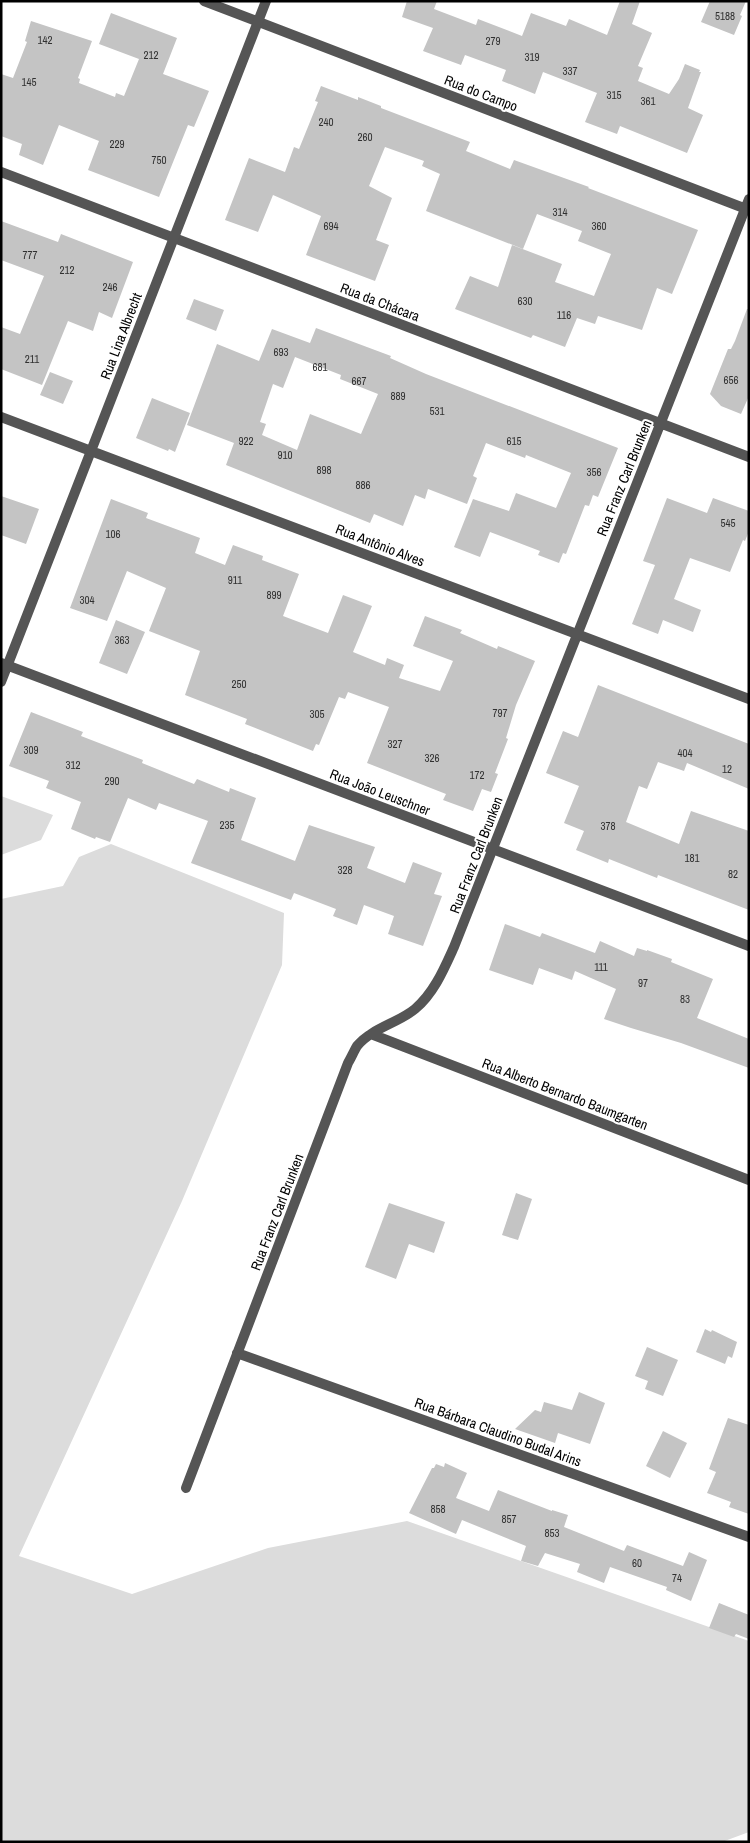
<svg xmlns="http://www.w3.org/2000/svg" width="750" height="1843" font-family="'Archivo Narrow',sans-serif">
  <style>
    .green { fill: #dcdcdc }
    .building { fill: #c4c4c4; fill-rule: evenodd }
    .lines { fill: none; stroke-linecap: round; stroke-linejoin: round }
    .minor { stroke: #555; stroke-width: 10 }
    .tertiary { stroke: #555; stroke-width: 10 }
    .labels { text-anchor: middle; dominant-baseline: central; stroke-width: 4; stroke-linejoin: round; paint-order: stroke }
    .number-label { font-size: 11px; fill: #313131 }
    .street-label { font-size: 14px; fill: #000; stroke: #fff }
  </style>
  <rect width="100%" height="100%" fill="#fff"/>
  <path class="green" d="M1 796 53 815 41 840 1 855Z
    M111 844 284 913 282 965 182 1201 19 1556 132 1594 268 1548 407 1521 749 1641V1832L722 1842H1V899L63 886 79 857Z"/>
  <path class="building" d="M407 1H437L434 9 476 25 478 19 522 36 531 13 566 26 569 19 607 35 620 1H640L632 24 652 33 638 66 643 68 638 81 669 94 679 79 685 64 700 70 699 72H701L688 108 703 115 687 153 620 126 617 134 585 122 597 93 543 72 535 94 502 81 506 70 465 55 461 65 423 51 433 28 402 17Z
    M710 1H746L740 15 742 16 734 35 701 22Z
    M111 13 177 38 163 74 209 91 194 127 188 125 159 197 88 170 99 141 59 125 43 165 19 155 22 144 1 136V74L13 78 27 42 25 41 31 21 92 41 78 78 80 79 79 83 115 97 116 93 124 96 139 59 99 44Z
    M321 86 358 100V97L381 106V108L470 142 466 151 510 169 514 160 589 187 588 188 698 230 672 294 657 288 642 330 598 316 595 324 577 318 565 347 533 335 531 338 455 309 470 276 498 287 512 245 562 264 555 282 594 296 611 254 578 241 582 231 537 214 523 249 426 211 440 174 422 166 424 161 385 147 369 186 392 198 376 240 389 245 375 281 306 255 321 216 273 195 258 232 225 220 249 158 285 172 294 147 299 149 318 102 315 101Z
    M1 221 58 242 61 234 133 262 112 318 99 312 93 331 68 321 42 385 1 369V327L20 334 44 276 1 260Z
    M194 299 224 310 216 331 186 319Z
    M747 309H749V396L741 414 721 406 710 394 728 349H731L735 341Z
    M316 328 391 356 390 358 426 374 618 448 598 497 593 495 589 506 585 505 566 554 563 553 559 563 538 555 540 551 490 532 480 557 454 547 473 499 509 511 516 493 556 508 571 473 526 455 525 458 486 443 473 476 477 478 467 504 428 489 425 499 415 495 403 526 374 514 370 523 226 465 234 443 187 425 217 344 259 361 272 329 310 343ZM295 357 341 375 340 379 378 394 361 434 310 414 297 450 262 435 266 424 260 422 273 384 283 388Z
    M50 372 73 381 63 404 40 395Z
    M152 398 190 413 175 452 169 449 168 451 136 438Z
    M1 496 39 509 26 544 1 535Z
    M667 498 707 513 713 498 749 511V531L745 541 743 540 730 572 690 558 674 599 701 610 693 632 663 620 658 634 632 624 655 565 643 561Z
    M111 499 148 513 146 518 200 538 195 553 225 565 233 545 263 556 262 560 299 574 283 616 328 633 343 595 372 606 353 652 385 665 387 658 404 665 399 678 440 691 453 661 413 646 425 616 462 630 460 633 497 649 498 646 535 661 516 705 506 738 508 739 495 773 498 774 491 792 482 789 473 811 443 800 446 794 367 763 389 707 348 692 345 699 339 697 319 745 316 744 313 751 245 724 247 719 185 695 200 651 149 631 166 588 127 571 107 621 70 608Z
    M116 620 145 632 127 674 99 663Z
    M598 685 749 744V789L687 763 684 771 658 762 647 789 639 786 626 822 679 844 691 811 749 831V910L658 875 657 878 609 859 608 863 576 850 584 831 564 823 579 786 546 773 563 731 578 737Z
    M31 712 83 732 81 736 143 760 142 763 194 784 197 779 229 792 230 788 256 798 241 840 295 861 309 825 375 847 367 868 405 883 413 862 442 873 434 894 442 896 423 946 388 934 394 916 364 905 357 925 333 916 336 909 294 893 291 900 191 863 208 821 159 803 156 810 128 798 110 842 96 837 95 839 71 829 81 802 46 788 49 781 9 766Z
    M505 924 540 937 542 933 595 953 600 941 634 956 637 948 647 951V950L672 959 671 962 713 979 697 1018 749 1039V1068L681 1043 631 1028 604 1019 616 989 575 971 572 980 539 968 533 985 489 970Z
    M516 1193 532 1199 518 1240 502 1235Z
    M389 1203 445 1222 434 1253 409 1244 396 1279 365 1267Z
    M705 1329 711 1332 712 1330 737 1342 732 1358 728 1356 725 1364 696 1352Z
    M647 1347 678 1360 663 1396 645 1389 648 1381 635 1376Z
    M579 1392 605 1403 590 1444 558 1433 555 1443 515 1429 535 1410 541 1412 544 1402 572 1410Z
    M728 1418 749 1425V1514L729 1507 731 1502 707 1493 716 1472 709 1469Z
    M663 1431 687 1443 670 1478 646 1466Z
    M445 1463 467 1473 456 1498 489 1511 498 1490 552 1511V1510L568 1515 564 1527 624 1551 627 1545 683 1566 689 1552 707 1560 691 1601 666 1590 667 1587 610 1567 604 1583 577 1572 580 1564 545 1553 538 1566 521 1561 526 1546 462 1520 456 1534 409 1513 432 1468H434L436 1464 444 1467Z
    M719 1603 749 1615V1639L736 1634 734 1637 709 1628Z"/>
  <g class="lines">
    <path class="minor" d="M204 1 749 210
      M1 172 749 457
      M1 417 91 451 1 682
      M1 663 749 946
      M371 1034 749 1180
      M237 1353 749 1537
      M186 1488 348 1063C351 1058 354 1051 357 1046 372 1028 398 1023 415 1009 434 993 444 969 454 947L749 199"/>
    <path class="tertiary" d="M266 1 91 451 749 699"/>
  </g>
  <g class="labels">
    <g class="number-label">
      <text x="725" y="16">5188</text>
      <text x="45" y="40">142</text>
      <text x="493" y="41">279</text>
      <text x="151" y="55">212</text>
      <text x="532" y="57">319</text>
      <text x="570" y="71">337</text>
      <text x="29" y="82">145</text>
      <text x="614" y="95">315</text>
      <text x="648" y="101">361</text>
      <text x="326" y="122">240</text>
      <text x="365" y="137">260</text>
      <text x="117" y="144">229</text>
      <text x="159" y="160">750</text>
      <text x="560" y="212">314</text>
      <text x="331" y="226">694</text>
      <text x="599" y="226">360</text>
      <text x="30" y="255">777</text>
      <text x="67" y="270">212</text>
      <text x="110" y="287">246</text>
      <text x="525" y="301">630</text>
      <text x="564" y="315">116</text>
      <text x="281" y="352">693</text>
      <text x="32" y="359">211</text>
      <text x="320" y="367">681</text>
      <text x="731" y="380">656</text>
      <text x="359" y="381">667</text>
      <text x="398" y="396">889</text>
      <text x="437" y="411">531</text>
      <text x="246" y="441">922</text>
      <text x="514" y="441">615</text>
      <text x="285" y="455">910</text>
      <text x="324" y="470">898</text>
      <text x="594" y="472">356</text>
      <text x="363" y="485">886</text>
      <text x="728" y="523">545</text>
      <text x="113" y="534">106</text>
      <text x="235" y="580">911</text>
      <text x="274" y="595">899</text>
      <text x="87" y="600">304</text>
      <text x="122" y="640">363</text>
      <text x="239" y="684">250</text>
      <text x="500" y="713">797</text>
      <text x="317" y="714">305</text>
      <text x="395" y="744">327</text>
      <text x="31" y="750">309</text>
      <text x="685" y="753">404</text>
      <text x="432" y="758">326</text>
      <text x="73" y="765">312</text>
      <text x="727" y="769">12</text>
      <text x="477" y="775">172</text>
      <text x="112" y="781">290</text>
      <text x="227" y="825">235</text>
      <text x="608" y="826">378</text>
      <text x="692" y="858">181</text>
      <text x="345" y="870">328</text>
      <text x="733" y="874">82</text>
      <text x="601" y="967">111</text>
      <text x="643" y="983">97</text>
      <text x="685" y="999">83</text>
      <text x="438" y="1509">858</text>
      <text x="509" y="1519">857</text>
      <text x="552" y="1533">853</text>
      <text x="637" y="1563">60</text>
      <text x="677" y="1578">74</text>
    </g>
    <g class="street-label">
      <text transform="translate(481 93) rotate(21)">Rua do Campo</text>
      <text transform="translate(380 302) rotate(21)">Rua da Chácara</text>
      <text transform="translate(121 336) rotate(-69)">Rua Lina Albrecht</text>
      <text transform="translate(624 478) rotate(-68)">Rua Franz Carl Brunken</text>
      <text transform="translate(380 545) rotate(21)">Rua Antônio Alves</text>
      <text transform="translate(380 792) rotate(21)">Rua João Leuschner</text>
      <text transform="translate(476 855) rotate(-69)">Rua Franz Carl Brunken</text>
      <text transform="translate(565 1094) rotate(21)">Rua Alberto Bernardo Baumgarten</text>
      <text transform="translate(277 1212) rotate(-69)">Rua Franz Carl Brunken</text>
      <text transform="translate(498 1432) rotate(20)">Rua Bárbara Claudino Budal Arins</text>
    </g>
  </g>
  <rect width="750" height="1843" fill="none" stroke="#000000" stroke-width="5"/>
</svg>
